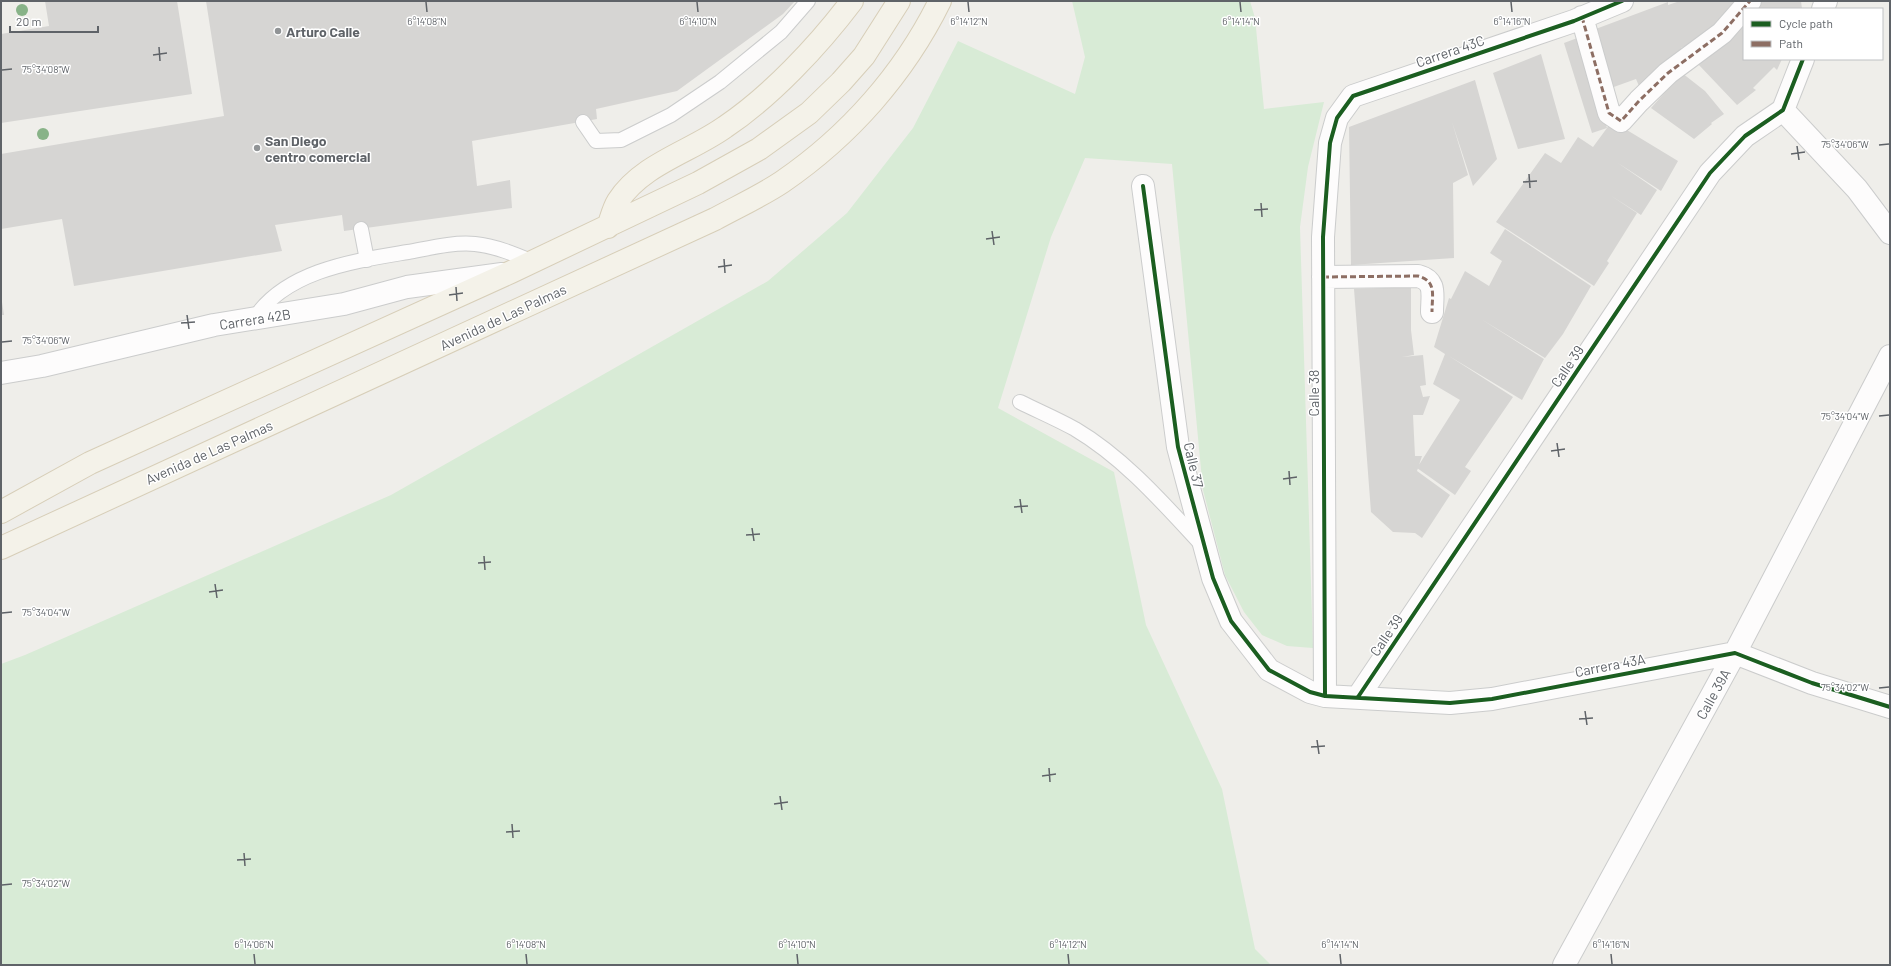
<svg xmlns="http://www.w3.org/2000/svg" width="1891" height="966" font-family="Barlow,sans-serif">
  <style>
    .green { fill: #d8ebd6 }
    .building { fill: #d6d5d3 }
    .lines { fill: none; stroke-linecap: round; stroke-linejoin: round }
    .service-casing { stroke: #cbcccc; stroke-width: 16 }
    .minor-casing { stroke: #cbcccc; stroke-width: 24 }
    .primary-casing { stroke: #d7ceb8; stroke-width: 24 }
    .service { stroke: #fdfcfc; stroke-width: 14 }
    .minor { stroke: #fdfcfc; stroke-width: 22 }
    .primary { stroke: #f4f2e9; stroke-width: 22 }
    .quiet { stroke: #8d6e63; stroke-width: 3; stroke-dasharray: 6 3; stroke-linecap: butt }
    .cycleway-casing { stroke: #fff; stroke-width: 6 }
    .cycleway { stroke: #1b5e20; stroke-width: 4 }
    .tree { fill: #88b388 }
    .ticks { fill: none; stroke: #5f6368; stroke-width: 1.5 }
    .poi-dot { fill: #919496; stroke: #fff; stroke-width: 1.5 }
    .labels { text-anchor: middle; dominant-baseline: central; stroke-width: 3; stroke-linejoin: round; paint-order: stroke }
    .poi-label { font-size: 14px; font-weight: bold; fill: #5f6368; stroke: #fff; text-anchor: start }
    .street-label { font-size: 14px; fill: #5f6368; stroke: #fff }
    .ticks-label { font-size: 10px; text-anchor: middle; fill: #5f6368; stroke: #fff; stroke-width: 3; stroke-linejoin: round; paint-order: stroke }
  </style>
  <rect width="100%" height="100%" fill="#efeeea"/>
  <path class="green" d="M1072 1H1250L1255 18 1264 109 1324 102 1308 167 1300 227 1313 648 1287 646 1262 635 1244 612 1225 575 1203 490 1172 164 1085 158 1051 237 998 408 1114 472 1146 625 1222 789 1255 949 1271 965H1V664L25 655 391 495 768 281 847 213 913 128 958 41 1075 94 1085 57Z"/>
  <path class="building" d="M45 1H177L192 94 1 123V34L49 26Z
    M206 1H795L783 14 677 91 596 109 597 119 472 141 477 186 510 180 512 208 344 231 342 215 275 225 282 251 74 286 62 219 1 229V154L224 116Z
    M1680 1H1745L1710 34 1681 48 1682 50 1661 64 1639 86 1636 79 1611 88 1593 30 1668 2V5Z
    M1757 1H1801L1802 9H1754Z
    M1744 25V59H1782L1777 70 1774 67 1753 88 1756 90 1737 105 1698 64 1730 40Z
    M1580 37 1607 128 1612 121 1678 161 1661 191 1618 163 1657 190 1641 215 1610 195 1637 213 1607 261 1609 263 1594 286 1496 222 1545 153 1561 163 1578 137 1593 147 1607 128 1592 133 1564 43Z
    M1541 54 1565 139 1518 149 1493 73Z
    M1682 73 1705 91 1724 114 1711 123 1712 124 1694 139 1651 108Z
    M1475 80 1497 159 1473 186 1452 122 1468 175 1453 183 1454 258 1351 265 1349 127Z
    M1505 229 1591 286 1563 334 1545 358 1481 319 1544 359 1522 400 1449 356 1513 397 1465 467 1471 471 1455 495 1417 468 1460 400 1433 384 1445 354 1434 347 1449 298 1451 299 1465 271 1489 286 1502 261 1490 253Z
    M1411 287V330L1414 355 1402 357 1423 355 1426 385 1420 386 1423 397 1430 396 1423 415H1413L1415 456H1422L1417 471 1450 495 1422 538 1415 533 1393 532 1371 512 1354 289Z
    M1 302H2L4 315H1Z"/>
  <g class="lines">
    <g class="service-casing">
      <path id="service" d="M583 122 596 141 621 140 671 115 720 82 781 32 808 1
        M361 229 367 260
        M254 319C286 270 355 261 408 252 430 248 453 242 475 244 495 246 514 254 533 262
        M1020 402C1038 411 1057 419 1075 429 1124 458 1163 503 1202 545"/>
    </g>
    <g class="minor-casing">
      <path id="minor" d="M1823 9 1826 1
        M1582 17 1609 113 1621 121 1639 101 1668 73 1722 33 1750 1
        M1783 110 1857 189 1890 233
        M1143 186 1178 447 1213 578 1231 621 1269 670 1310 692 1325 696 1450 703 1492 699 1735 653 1812 683 1890 707
        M1323 277 1418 276C1437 281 1432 295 1432 312
        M1 373 42 366 214 325 344 304 407 287 502 274
        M1325 696 1323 237 1330 143 1337 118 1353 96 1574 21 1622 1
        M1358 697 1710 173 1745 136 1783 110 1803 59
        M1564 965 1735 653 1890 356"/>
    </g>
    <g class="primary-casing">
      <path id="primary" d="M608 227C611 219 613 209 618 201 642 164 690 152 725 127 771 96 818 46 852 1
        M1 512 90 463 511 272 698 183 759 149 809 113 841 82 864 56 899 1
        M1 548 715 219C737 207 761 196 782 182 849 136 904 74 940 1"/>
    </g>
    <use href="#service" class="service"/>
    <use href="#minor" class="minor"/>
    <use href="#primary" class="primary"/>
    <path class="quiet" d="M1582 17 1609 113 1621 121 1639 101 1668 73 1722 33 1750 1
      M1323 277 1418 276C1437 281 1432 295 1432 312"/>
    <g class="cycleway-casing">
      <path id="cycleway" d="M1143 186 1178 447 1213 578 1231 621 1269 670 1310 692 1325 696 1450 703 1492 699 1735 653 1812 683 1890 707
        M1325 696 1323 237 1330 143 1337 118 1353 96 1574 21 1622 1
        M1358 697 1710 173 1745 136 1783 110 1803 59"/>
    </g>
    <use href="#cycleway" class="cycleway"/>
  </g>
  <g class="tree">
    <circle cx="22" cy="10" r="6"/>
    <circle cx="43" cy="134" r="6"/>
  </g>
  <path class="ticks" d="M426 2 427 12M697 2 698 12M968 2 969 12M1240 2 1241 12M1511 2 1512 12M159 47 160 61M153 55 167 53M2 70 12 69M1879 145 1889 144M1797 146 1799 160M1791 154 1805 152M1529 174 1530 188M1523 182 1537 181M1261 203 1262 217M1254 210 1268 209M992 231 994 245M986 239 1000 237M724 259 725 273M718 267 732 265M456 287 457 301M449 295 463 293M187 315 189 329M181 323 195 322M2 342 12 341M1879 416 1889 415M1557 443 1559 457M1551 451 1565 449M1289 471 1290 485M1283 479 1297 477M1020 499 1022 513M1014 507 1028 506M752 528 754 541M746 535 760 534M484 556 485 570M478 563 491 562M215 584 217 598M209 592 223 590M2 613 12 612M1879 688 1889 687M1585 711 1587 725M1579 719 1593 718M1317 740 1319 754M1311 747 1325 746M1049 768 1050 782M1042 776 1056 774M780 796 782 810M774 804 788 802M512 824 513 838M506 832 520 831M244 853 245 866M237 860 251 859M2 885 12 884M254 954 255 964M526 954 527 964M797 954 798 964M1068 954 1069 964M1340 954 1341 964M1611 954 1612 964"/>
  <g class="poi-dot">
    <circle cx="278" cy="31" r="4"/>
    <circle cx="257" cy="148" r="4"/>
  </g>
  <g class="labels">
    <g class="poi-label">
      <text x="286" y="31">Arturo Calle</text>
      <text x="265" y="140">San Diego<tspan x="265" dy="16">centro comercial</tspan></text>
    </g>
    <g class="street-label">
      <text transform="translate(1450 51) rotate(-19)">Carrera 43C</text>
      <text transform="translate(503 317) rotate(-25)">Avenida de Las Palmas</text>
      <text transform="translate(255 319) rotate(-9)">Carrera 42B</text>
      <text transform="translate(1567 366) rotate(-56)">Calle 39</text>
      <text transform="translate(1313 393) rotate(-90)">Calle 38</text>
      <text transform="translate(209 452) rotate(-24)">Avenida de Las Palmas</text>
      <text transform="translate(1194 465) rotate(77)">Calle 37</text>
      <text transform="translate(1386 635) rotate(-56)">Calle 39</text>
      <text transform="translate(1610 665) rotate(-11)">Carrera 43A</text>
      <text transform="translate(1713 694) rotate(-61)">Calle 39A</text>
    </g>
  </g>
  <g class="ticks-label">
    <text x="427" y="25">6°14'08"N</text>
    <text x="698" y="25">6°14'10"N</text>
    <text x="969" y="25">6°14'12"N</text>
    <text x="1241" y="25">6°14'14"N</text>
    <text x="1512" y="25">6°14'16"N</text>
    <text x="46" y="73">75°34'08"W</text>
    <text x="1845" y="148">75°34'06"W</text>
    <text x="46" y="344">75°34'06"W</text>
    <text x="1845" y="420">75°34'04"W</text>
    <text x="46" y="616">75°34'04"W</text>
    <text x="1845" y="691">75°34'02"W</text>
    <text x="46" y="887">75°34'02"W</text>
    <text x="254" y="948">6°14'06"N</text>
    <text x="526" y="948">6°14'08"N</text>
    <text x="797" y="948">6°14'10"N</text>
    <text x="1068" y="948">6°14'12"N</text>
    <text x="1340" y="948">6°14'14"N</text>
    <text x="1611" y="948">6°14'16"N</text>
  </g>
  <rect width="1891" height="966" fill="none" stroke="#5f6368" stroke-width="4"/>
  <rect x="1743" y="8" width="140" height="52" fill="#ffffff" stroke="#bfc1c3"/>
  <rect x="1751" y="21" width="20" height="6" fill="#1b5e20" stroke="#bfc1c3"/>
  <text x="1779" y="28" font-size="12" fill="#5f6368">Cycle path</text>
  <rect x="1751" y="41" width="20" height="6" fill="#8d6e63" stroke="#bfc1c3"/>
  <text x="1779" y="48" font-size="12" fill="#5f6368">Path</text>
  <path d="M10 26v6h88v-6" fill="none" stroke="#5f6368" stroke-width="2"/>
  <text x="16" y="26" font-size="12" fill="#5f6368" stroke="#ffffff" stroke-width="3" paint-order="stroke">20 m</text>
</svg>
